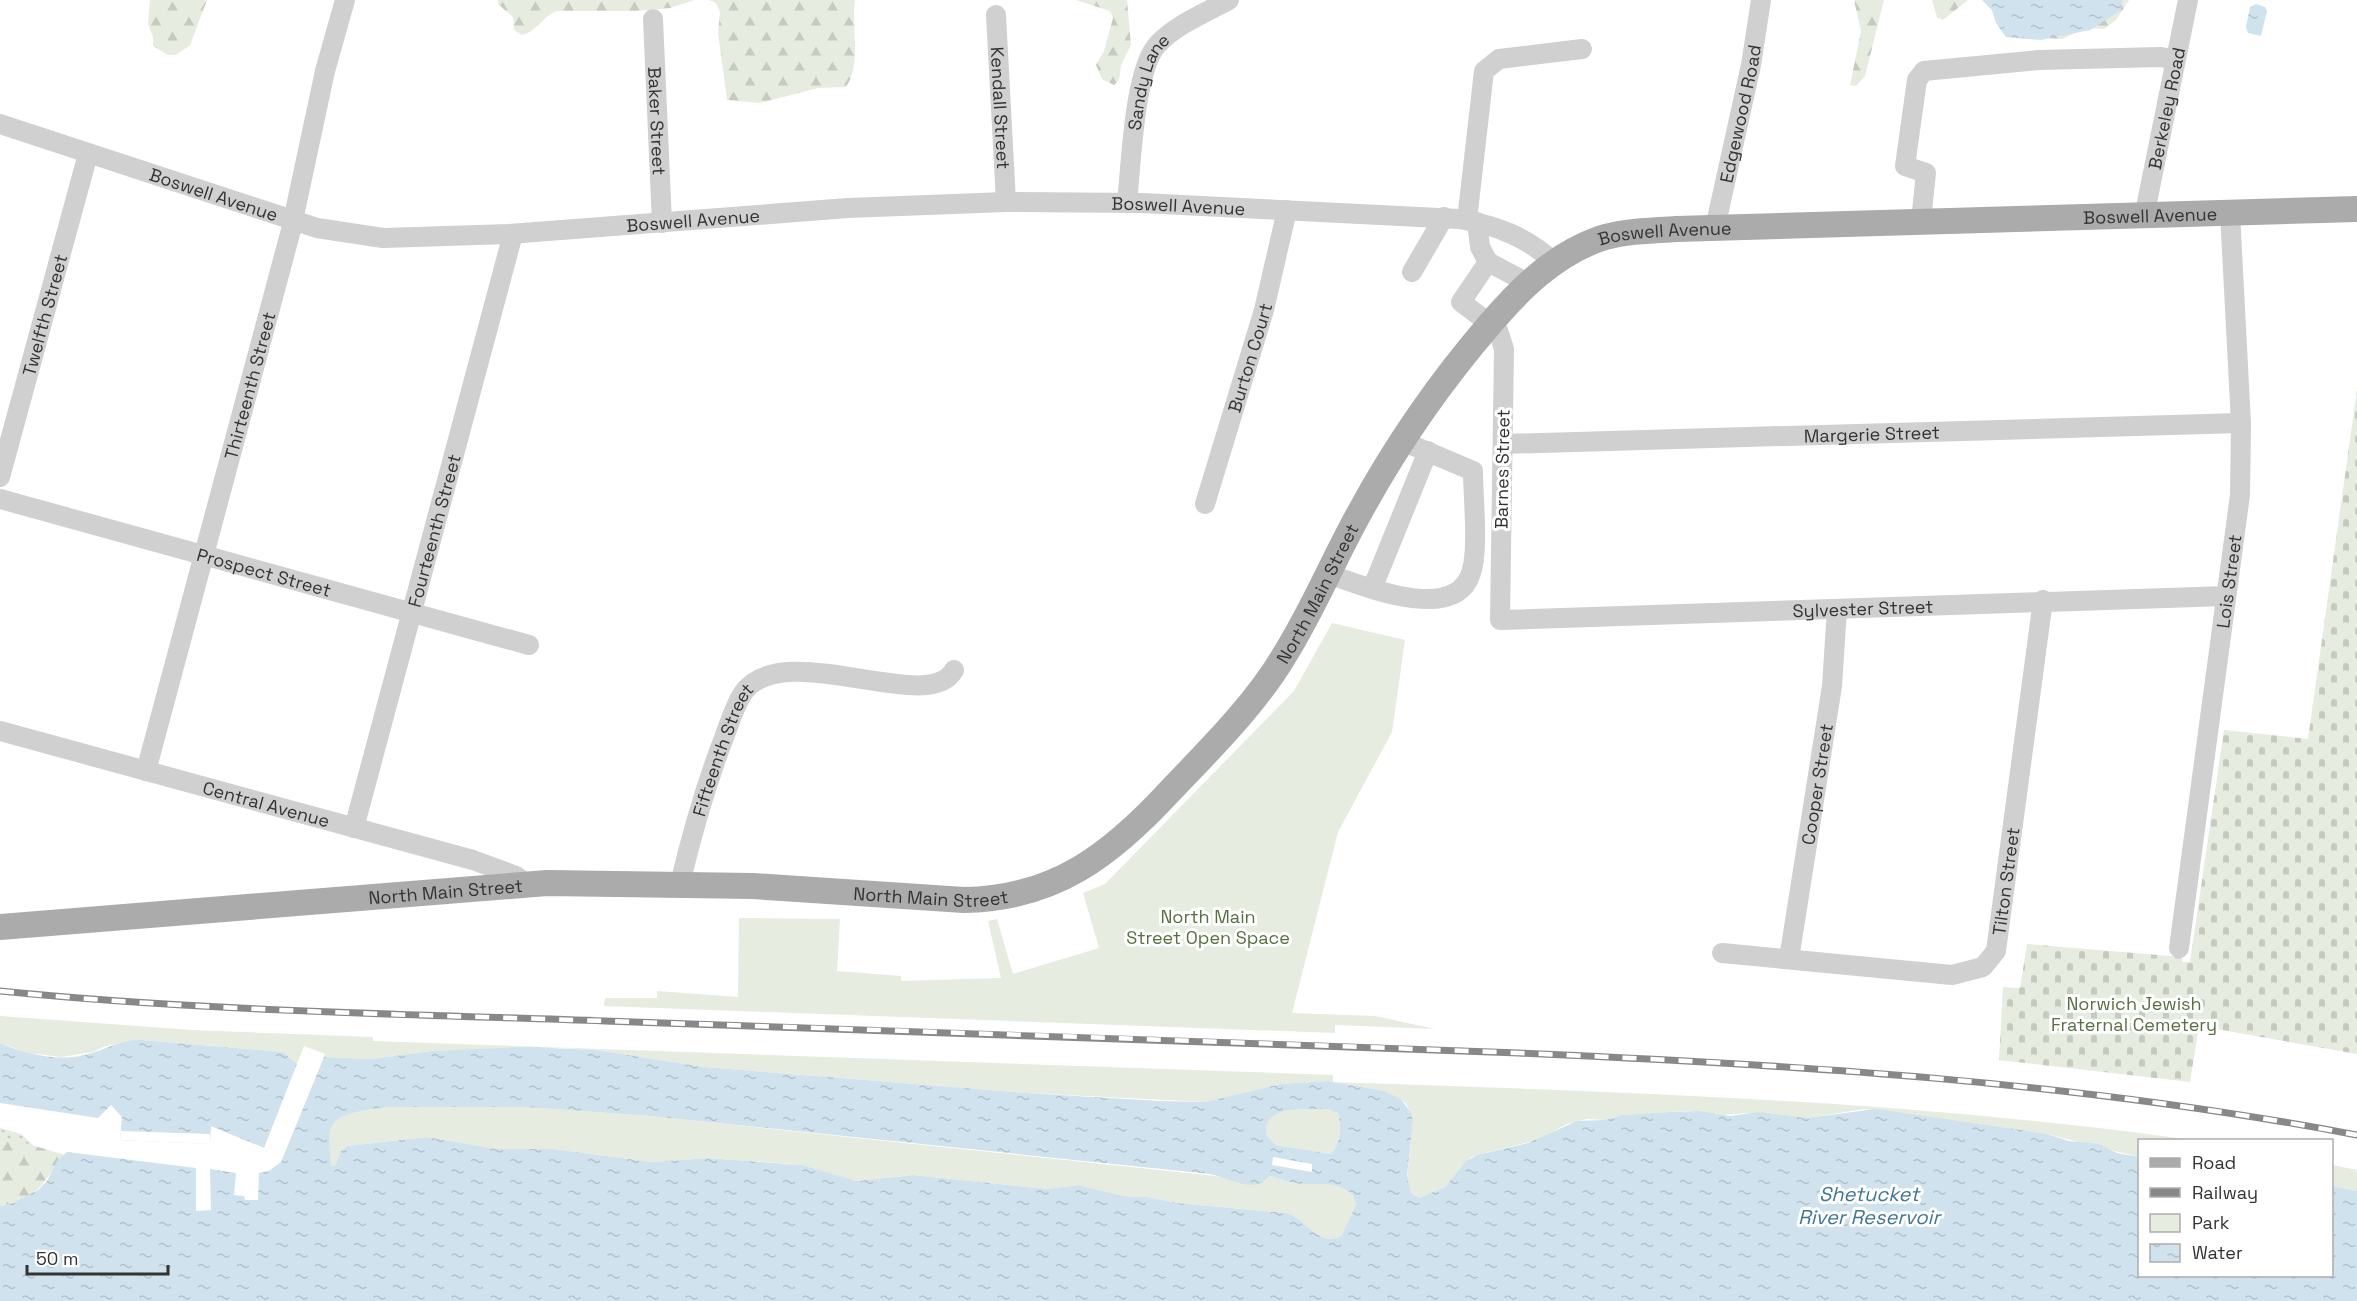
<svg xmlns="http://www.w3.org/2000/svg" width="2357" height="1301" font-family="'Space Grotesk',sans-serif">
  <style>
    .grass { fill: url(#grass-dots) }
    .forest { fill: url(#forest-firs) }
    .cemetery { fill: url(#cemetery-stones) }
    .park { fill: #e6ecdf }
    .water { fill: url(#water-ripples); fill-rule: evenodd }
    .pier { fill: #fff }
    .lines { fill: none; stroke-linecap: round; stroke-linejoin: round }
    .minor { stroke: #d0d0d0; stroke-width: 20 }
    .major { stroke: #ababab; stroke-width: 26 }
    .rail-casing { stroke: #888; stroke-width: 7 }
    .rail { stroke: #fff; stroke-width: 4.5; stroke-dasharray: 14; stroke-linecap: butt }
    .labels { text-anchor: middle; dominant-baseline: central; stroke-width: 6; stroke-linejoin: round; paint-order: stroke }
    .street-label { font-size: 18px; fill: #333; stroke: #fff }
    .park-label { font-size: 18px; fill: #56703f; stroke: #fff }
    .water-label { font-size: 20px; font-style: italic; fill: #3f7597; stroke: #fff }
  </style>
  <defs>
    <pattern id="grass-dots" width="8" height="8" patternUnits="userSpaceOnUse" patternTransform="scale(1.5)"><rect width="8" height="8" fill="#e6ecdf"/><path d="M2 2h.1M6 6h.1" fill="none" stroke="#c6cbc0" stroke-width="1.8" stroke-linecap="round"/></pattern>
    <pattern id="forest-firs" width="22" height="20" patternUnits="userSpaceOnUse" patternTransform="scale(1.5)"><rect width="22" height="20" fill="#e6ecdf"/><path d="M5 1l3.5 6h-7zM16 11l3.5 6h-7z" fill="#c6cbc0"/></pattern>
    <pattern id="cemetery-stones" width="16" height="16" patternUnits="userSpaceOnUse" patternTransform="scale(1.5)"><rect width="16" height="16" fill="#e6ecdf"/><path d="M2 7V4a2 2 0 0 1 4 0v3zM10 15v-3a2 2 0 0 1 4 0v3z" fill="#c6cbc0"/></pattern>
    <pattern id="water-ripples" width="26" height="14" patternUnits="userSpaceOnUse" patternTransform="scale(1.5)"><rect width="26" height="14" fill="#cfe2ee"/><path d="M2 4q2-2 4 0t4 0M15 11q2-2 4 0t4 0" fill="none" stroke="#b2c2cd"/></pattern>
  </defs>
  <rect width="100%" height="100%" fill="#fff"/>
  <path class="grass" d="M0 1128 21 1134 33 1145 0 1140Z"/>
  <path class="forest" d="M150 0H207L190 45 176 55H168L153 46V37L148 24Z
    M498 0H694L670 8 636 11H556C543 17 536 32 522 35L514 30 513 17 498 4Z
    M709 0H855C851 27 862 63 846 87L818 88 760 103 727 100 718 33 720 12 716 3Z
    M1076 0H1127L1131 45 1121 65 1119 80 1114 85 1102 79 1096 65 1104 51 1113 18 1110 11Z
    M1854 0H1884L1865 76 1856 86 1850 85 1861 31Z
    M1932 0H1968L1943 20 1937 17Z
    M2075 0H2129L2116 20 2104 29 2085 28 2062 39 2042 38Z
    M0 1140 25 1143 65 1155C40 1183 43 1197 0 1206Z"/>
  <path class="cemetery" d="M2357 390V1054L2199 1026 2190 1082 1999 1060 2003 987 2020 988 2027 944 2182 957V962H2190L2224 730 2308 739Z"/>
  <path class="park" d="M1332 623 1405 640 1392 732 1338 832 1292 1013 1375 1016 1435 1029 1335 1025V1033L604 1006 605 998H657V991L738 997 739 918 840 919 837 971 901 976V981L1001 978 988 921 997 919 1013 974 1099 948 1083 893 1105 884 1294 691Z
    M0 1016 192 1030 373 1037V1041L1333 1075V1082C1620 1092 1907 1100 2191 1140H2140L2139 1157 2047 1134 1865 1109 1806 1118 1745 1113 1724 1115 1686 1111 1621 1115 1606 1120 1587 1119 1567 1124 1537 1140 1477 1155 1471 1157 1445 1187 1419 1198 1411 1193 1407 1179 1413 1122 1407 1105 1401 1099 1385 1091 1327 1081 1280 1084 1205 1102 1026 1093 704 1067 596 1050 558 1048 431 1051 372 1059 324 1057 325 1054 304 1046 297 1064 283 1052 142 1040 105 1046 93 1052 61 1057 28 1053 0 1043Z
    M391 1107H527L650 1116 1225 1177 1266 1181 1270 1176C1280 1179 1292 1184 1303 1184 1321 1185 1338 1181 1353 1195L1356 1205 1341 1236C1318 1248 1305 1217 1286 1213L1177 1203 1147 1197 1124 1196 1078 1185 1047 1189 913 1175 857 1181 793 1164 708 1158 652 1162 553 1149H497L427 1137 347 1146 341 1151 335 1166H331C330 1155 327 1139 331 1128 337 1111 376 1109 391 1107Z
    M1327 1109 1338 1113C1341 1127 1341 1143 1331 1154L1276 1145 1267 1136C1260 1104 1308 1110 1327 1109Z
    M2332 1165 2357 1170V1191L2332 1186Z"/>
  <path class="water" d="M1982 0H2122L2121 10 2090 30 2041 40 2006 37 1996 23 1992 10Z
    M2256 4 2265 7 2267 11 2261 36 2248 33 2246 27 2250 7Z
    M142 1040 283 1052 297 1064 264 1148 211 1126 210 1144 120 1140 122 1117 111 1105 98 1118 0 1103V1043C28 1055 62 1063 92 1053 110 1047 122 1040 142 1040Z
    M528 1047 596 1050 704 1067 1026 1093 1160 1101 1205 1102 1280 1084 1327 1081 1385 1091 1401 1099 1411 1113 1413 1122 1407 1176 1411 1193 1419 1198 1445 1187 1466 1161 1477 1155 1528 1143 1577 1121 1606 1120 1621 1115 1670 1112 1699 1111 1730 1116 1758 1112 1806 1118 1876 1109 2047 1134 2069 1141 2099 1144 2117 1153 2139 1157 2140 1276H2332V1186L2357 1191V1301H0V1206L13 1203 38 1190 47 1181 57 1161 67 1152 196 1168V1211L211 1210 210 1169 236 1173 234 1195 244 1196 245 1200H258L259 1173 269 1171 281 1162 324 1057 372 1059 431 1051ZM391 1107H526L650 1116 1210 1174C1230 1178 1254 1195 1270 1176 1281 1179 1292 1184 1303 1184 1321 1185 1338 1181 1353 1195L1356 1205 1341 1236C1318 1248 1305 1217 1286 1213L1177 1203 1147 1197 1124 1196 1078 1185 1047 1189 913 1175 857 1181 801 1165 708 1158 652 1162 553 1149H497L427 1137 347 1146 341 1151 335 1166H331C331 1155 327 1139 331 1128 337 1111 376 1109 391 1107ZM1327 1109 1338 1113C1341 1127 1341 1143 1331 1154L1276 1145 1267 1136C1260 1104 1308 1110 1327 1109ZM1273 1157 1312 1164V1172L1272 1165Z"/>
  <path class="pier" d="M121 1131 210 1134V1144L120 1140Z"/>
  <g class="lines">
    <g class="minor">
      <path id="s1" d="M996 15 1006 202"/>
      <path id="s2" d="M653 19 662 223"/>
      <path id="s3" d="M0 124 317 228 383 238 509 234 848 208 1006 202 1142 203 1459 219C1496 225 1527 237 1555 263"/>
      <path id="s4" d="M1127 203C1131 167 1134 68 1158 44 1177 24 1205 13 1229 0"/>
      <path id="s5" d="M2144 217 2188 0"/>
      <path d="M1467 220 1484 71 1499 59 1582 49"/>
      <path d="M1921 221 1926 173 1905 166 1917 80 1924 71 2039 60 2161 57 2175 60"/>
      <path d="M1477 222 1480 247 1488 262"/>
      <path id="s6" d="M1715 228 1751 65 1761 0"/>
      <path d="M1412 272 1444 217"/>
      <path id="s7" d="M1528 283 1488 262 1461 302 1498 330 1504 349 1500 620 2226 596"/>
      <path id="s8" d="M1503 444 2241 423"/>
      <path id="s9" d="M0 477 88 154"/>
      <path id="s10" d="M0 499 529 645"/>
      <path id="s11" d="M1205 504 1264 310 1287 210"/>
      <path d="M1328 574C1361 585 1455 625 1471 573 1479 550 1473 497 1473 471L1402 441"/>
      <path d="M1372 589 1428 451"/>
      <path id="s12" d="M0 731 473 860 516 876 528 885"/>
      <path id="s13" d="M146 771 291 230 325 71 345 0"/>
      <path id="s14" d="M354 828 513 234"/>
      <path id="s15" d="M680 884C692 833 706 784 725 735 730 722 735 705 743 693 783 636 929 717 954 670"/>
      <path id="s16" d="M2179 948 2240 495 2241 423 2230 213"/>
      <path id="s17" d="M1722 953 1952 975 1983 967 1996 951 2043 600"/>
      <path id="s18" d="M1789 959 1832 686 1837 609"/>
    </g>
    <path class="major" id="s19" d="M0 927 547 883 753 886 964 900C1055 899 1112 854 1171 790 1211 748 1254 706 1284 656 1313 610 1334 558 1361 510 1397 444 1441 381 1490 324 1520 289 1554 255 1599 239 1622 231 1651 231 1676 229L2357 209"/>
    <g class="rail-casing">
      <path id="rail" d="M0 991C201 1011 403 1014 605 1021 909 1031 1214 1041 1519 1053 1802 1065 2077 1082 2357 1135"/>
    </g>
    <use href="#rail" class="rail"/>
  </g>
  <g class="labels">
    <g class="street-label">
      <text stroke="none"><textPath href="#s4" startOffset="124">Sandy Lane</textPath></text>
      <text stroke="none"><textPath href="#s5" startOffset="111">Berkeley Road</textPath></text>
      <text stroke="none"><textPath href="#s1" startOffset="93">Kendall Street</textPath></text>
      <text stroke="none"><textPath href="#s6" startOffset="117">Edgewood Road</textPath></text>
      <text stroke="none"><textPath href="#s2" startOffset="102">Baker Street</textPath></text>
      <text stroke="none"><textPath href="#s3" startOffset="225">Boswell Avenue</textPath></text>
      <text stroke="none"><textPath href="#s3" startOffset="1197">Boswell Avenue</textPath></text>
      <text stroke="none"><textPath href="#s19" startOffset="2468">Boswell Avenue</textPath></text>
      <text stroke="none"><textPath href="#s3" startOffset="711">Boswell Avenue</textPath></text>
      <text stroke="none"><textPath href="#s19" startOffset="1982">Boswell Avenue</textPath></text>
      <text stroke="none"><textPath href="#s9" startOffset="168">Twelfth Street</textPath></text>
      <text stroke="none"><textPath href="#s11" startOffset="153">Burton Court</textPath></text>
      <text stroke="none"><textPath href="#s13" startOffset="399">Thirteenth Street</textPath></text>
      <text stroke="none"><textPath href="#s8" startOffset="369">Margerie Street</textPath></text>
      <text transform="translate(1502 469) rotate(-89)">Barnes Street</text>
      <text stroke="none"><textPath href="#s14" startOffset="308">Fourteenth Street</textPath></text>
      <text stroke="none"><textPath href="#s10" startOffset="274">Prospect Street</textPath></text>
      <text stroke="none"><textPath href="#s16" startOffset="370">Lois Street</textPath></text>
      <text stroke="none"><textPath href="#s19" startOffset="1455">North Main Street</textPath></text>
      <text stroke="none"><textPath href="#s7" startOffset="794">Sylvester Street</textPath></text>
      <text stroke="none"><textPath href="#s15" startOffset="141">Fifteenth Street</textPath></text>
      <text stroke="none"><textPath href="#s18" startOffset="177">Cooper Street</textPath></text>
      <text stroke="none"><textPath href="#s12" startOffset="276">Central Avenue</textPath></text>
      <text stroke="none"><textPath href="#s17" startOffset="354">Tilton Street</textPath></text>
      <text stroke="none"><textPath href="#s19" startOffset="447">North Main Street</textPath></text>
      <text stroke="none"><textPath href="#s19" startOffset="933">North Main Street</textPath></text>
    </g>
    <g class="park-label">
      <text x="1208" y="916">North Main<tspan x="1208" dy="21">Street Open Space</tspan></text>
      <text x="2134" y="1003">Norwich Jewish<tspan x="2134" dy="21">Fraternal Cemetery</tspan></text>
    </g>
    <g class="water-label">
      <text x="1869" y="1194">Shetucket<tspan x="1869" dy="23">River Reservoir</tspan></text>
    </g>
  </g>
  <rect x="2138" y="1139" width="195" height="138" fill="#ffffff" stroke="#adadad" stroke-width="1.5"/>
  <rect x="2150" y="1158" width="30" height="9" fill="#ababab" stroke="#adadad" stroke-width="1.5"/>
  <text x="2192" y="1169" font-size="18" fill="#333333">Road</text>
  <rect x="2150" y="1188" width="30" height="9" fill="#888888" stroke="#adadad" stroke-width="1.5"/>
  <text x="2192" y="1199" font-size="18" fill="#333333">Railway</text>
  <rect x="2150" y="1214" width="30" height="18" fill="#e6ecdf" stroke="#adadad" stroke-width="1.5"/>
  <text x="2192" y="1229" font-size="18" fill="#333333">Park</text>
  <rect x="2150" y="1244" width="30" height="18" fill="url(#water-ripples)" stroke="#adadad" stroke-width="1.5"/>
  <text x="2192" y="1259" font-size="18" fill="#333333">Water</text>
  <path d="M27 1265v9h141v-9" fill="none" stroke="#333333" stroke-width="3"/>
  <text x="36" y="1265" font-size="18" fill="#333333" stroke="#ffffff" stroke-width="4.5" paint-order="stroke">50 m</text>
</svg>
